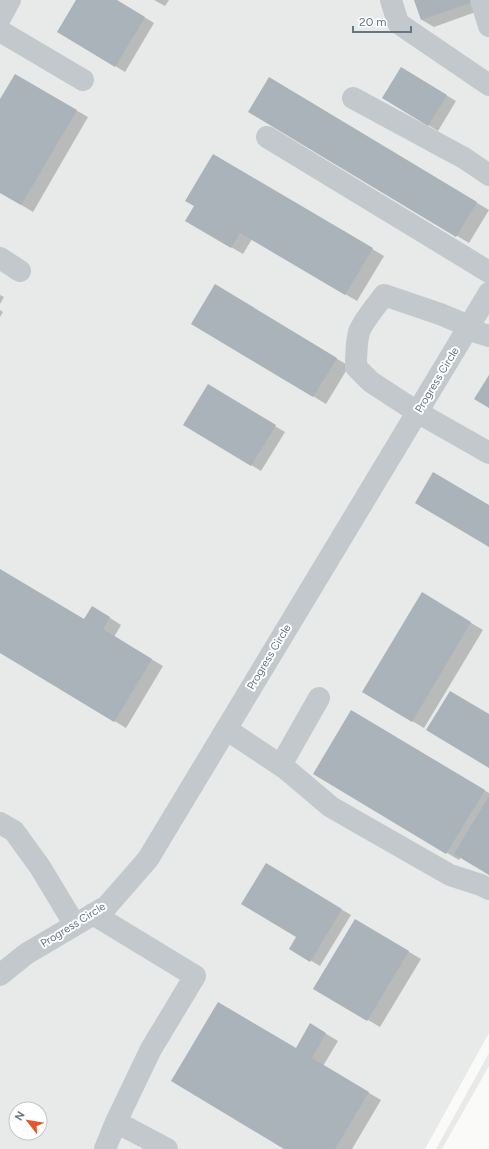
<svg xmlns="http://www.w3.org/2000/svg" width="489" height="1149" font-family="Figtree,sans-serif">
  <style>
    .built { fill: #e8e9e9; fill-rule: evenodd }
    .shadow { fill: #0003 }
    .building { fill: #aab3b9 }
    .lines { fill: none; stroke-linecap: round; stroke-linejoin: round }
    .minor { stroke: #c3c8cc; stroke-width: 22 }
    .labels { text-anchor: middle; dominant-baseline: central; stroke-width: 4; stroke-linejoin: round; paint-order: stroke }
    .street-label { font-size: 11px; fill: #657683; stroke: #fff }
  </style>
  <rect width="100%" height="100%" fill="#fafaf8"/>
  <path class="built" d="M0 0H489V1033L425 1149H0ZM16 1109H40V1133H16Z
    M489 1053V1066L442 1149H436Z"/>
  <path class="shadow" d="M77 0H116L154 23 125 72 58 31Z
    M154 0H169L165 6Z
    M415 0H481L484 9 434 27 422 20Z
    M401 69 456 101 438 131 384 98Z
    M15 75 88 117 33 212 0 192V101Z
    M281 86 489 210 469 243 250 111Z
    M214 155 384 256 357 301 252 239 243 254 231 247 195 206Z
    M228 293 349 366 326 404 193 324Z
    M0 295 4 297 0 304Z
    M0 310 3 312 0 317Z
    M208 386 285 432 261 471 185 425Z
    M0 570 84 620 104 614 121 625 114 637 163 666 126 728 0 652Z
    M422 594 483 630 424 728 363 692Z
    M352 711 489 793V874L461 857 459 860 315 774Z
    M266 865 351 915 320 966 291 949 298 937Z
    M355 920 421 959 380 1027 314 988Z
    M323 1032 338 1041 323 1066 381 1100 352 1149H286L296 1050Z"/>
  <path class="building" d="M76 0H117L145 17 115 67 57 32Z
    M414 0H472L473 2 421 20Z
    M401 67 447 95 428 126 382 98Z
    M15 74 77 110 21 205 0 193V99Z
    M269 77 477 202 456 237 248 112Z
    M213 154 373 248 345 295 240 233 231 248 185 221 194 206 185 201Z
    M215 284 337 358 313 397 191 324Z
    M489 375V408L474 399Z
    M208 384 276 425 251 466 183 425Z
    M433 472 489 505V547L415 503Z
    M0 569 84 619 92 606 110 617 103 629 152 659 114 722 0 653Z
    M422 592 471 622 412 722 362 692Z
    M450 691 489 714V768L426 730Z
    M351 710 485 790 446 854 313 774Z
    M489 796V875L454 854Z
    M266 863 342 909 310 962 289 949 296 937 241 904Z
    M355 919 409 951 367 1021 313 989Z
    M218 1002 296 1048 310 1023 326 1033 312 1058 369 1092 335 1149H284L171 1081Z"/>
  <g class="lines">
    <path class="minor" d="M391 0 398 23 489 85
      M481 0 489 26
      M0 18 10 0
      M0 31 83 80
      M353 98 464 158 489 175
      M267 137 489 272
      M0 258 20 271
      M469 326 440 314 384 295C377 305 363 321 359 332 356 344 356 355 356 367L371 382 417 412 489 453
      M467 329 489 336
      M226 729 286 769 331 807 450 875 481 885 489 889
      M281 765 319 698
      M0 823 14 831 40 867 75 925
      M93 914 195 976 151 1049 116 1122 105 1149
      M0 975 26 954 107 906 148 859 489 293
      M116 1122 167 1149"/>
  </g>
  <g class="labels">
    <g class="street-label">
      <text transform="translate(437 380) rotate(-59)">Progress Circle</text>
      <text transform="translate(269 657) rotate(-59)">Progress Circle</text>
      <text transform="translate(73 925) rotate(-32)">Progress Circle</text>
    </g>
  </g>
  <g transform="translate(28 1121) rotate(301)"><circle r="19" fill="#ffffff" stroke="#c1c8cd"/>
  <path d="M0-3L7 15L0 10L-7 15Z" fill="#e4572e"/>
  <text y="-6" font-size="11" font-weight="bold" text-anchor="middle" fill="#657683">N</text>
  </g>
  <path d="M353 26v6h58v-6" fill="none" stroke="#657683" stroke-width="2"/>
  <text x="359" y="26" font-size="12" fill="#657683" stroke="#ffffff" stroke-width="3" paint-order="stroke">20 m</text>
</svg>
